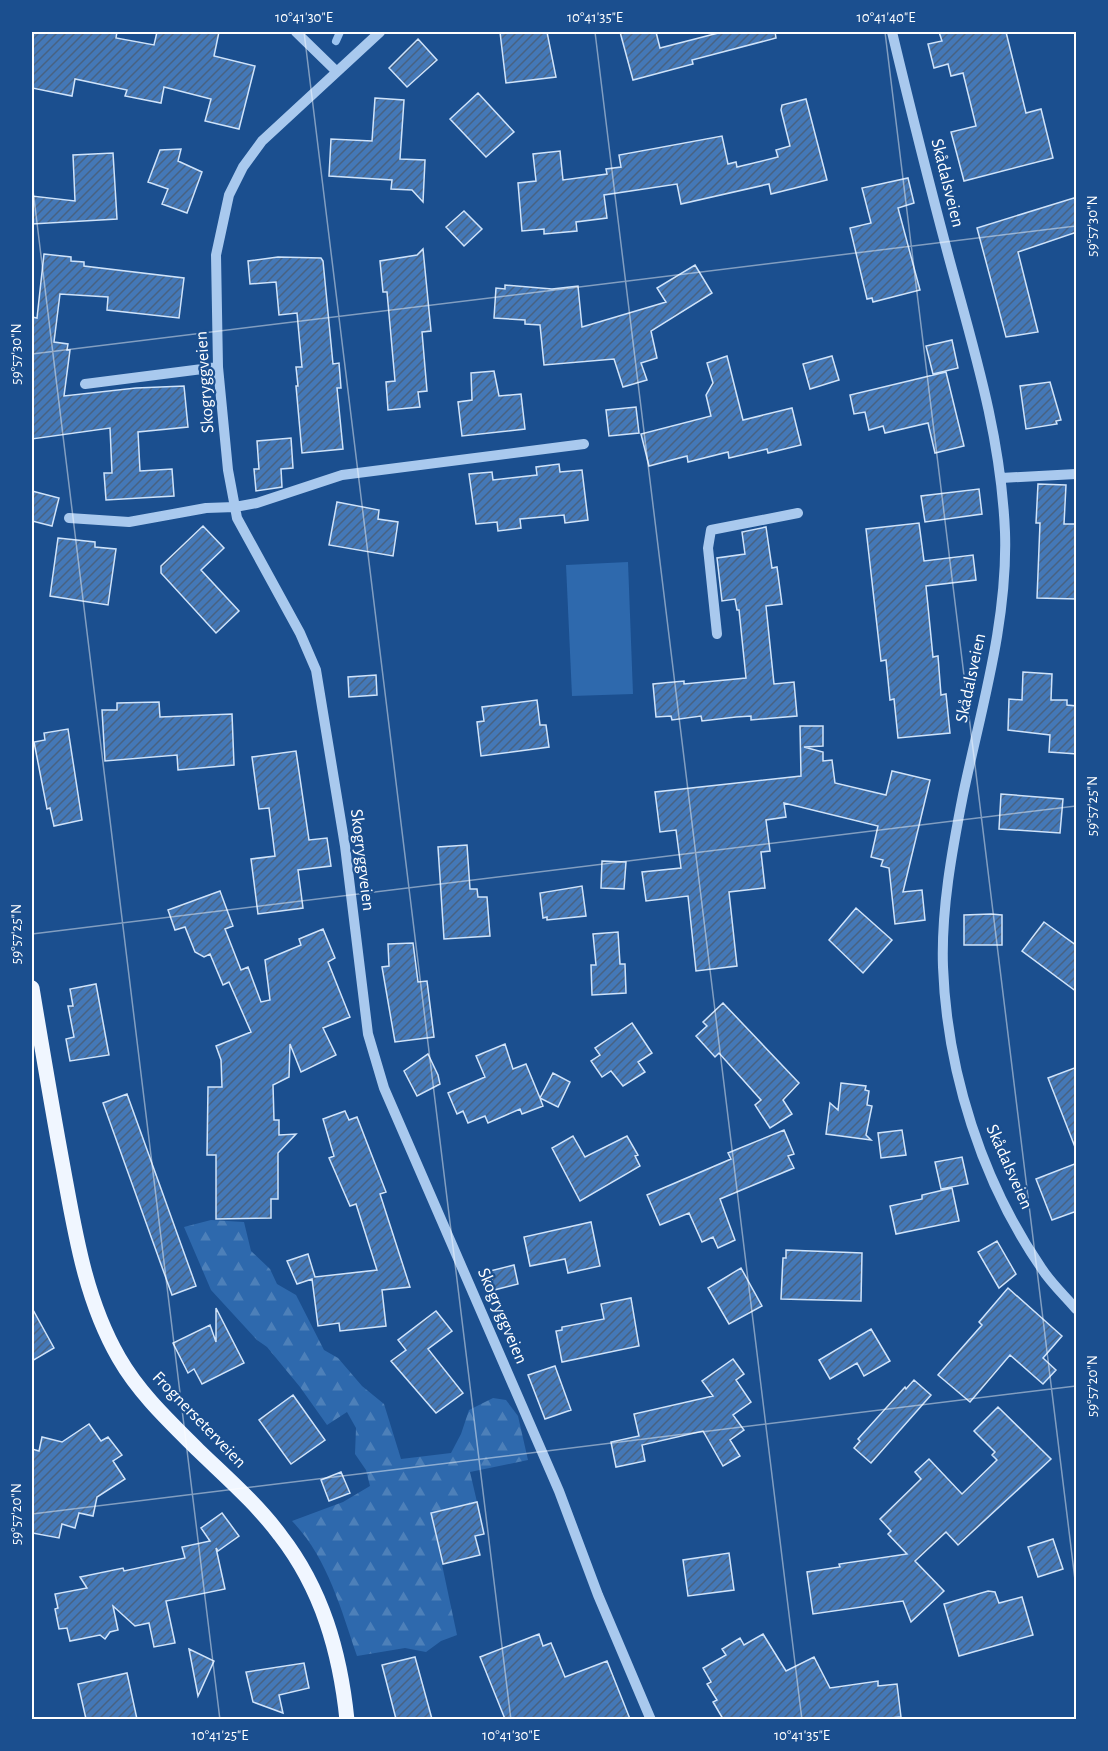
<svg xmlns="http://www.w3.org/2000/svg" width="1108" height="1751" font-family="'Alegreya Sans',sans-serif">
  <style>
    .forest { fill: url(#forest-firs) }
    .pitch { fill: #2e69ad }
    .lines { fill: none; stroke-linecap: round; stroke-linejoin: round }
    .stream { stroke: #9cc4f0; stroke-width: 8 }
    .building { fill: url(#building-hatch); stroke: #cfe3fa; stroke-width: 1.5 }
    .minor { stroke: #a9c9ee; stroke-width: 10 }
    .major { stroke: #f0f6ff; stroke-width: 15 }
    .ticks { fill: none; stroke: #fff; stroke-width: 1.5; stroke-opacity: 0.45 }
    .labels { text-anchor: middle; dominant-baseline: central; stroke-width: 4.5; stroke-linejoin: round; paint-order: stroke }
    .street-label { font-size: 18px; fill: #fff; stroke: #1b4f8f }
    .neatline { fill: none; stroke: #fff; stroke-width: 2 }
    .ticks-label { font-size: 15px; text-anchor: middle; fill: #fff }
  </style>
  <defs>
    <pattern id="forest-firs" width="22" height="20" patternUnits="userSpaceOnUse" patternTransform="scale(1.5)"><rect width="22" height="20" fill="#2e69ad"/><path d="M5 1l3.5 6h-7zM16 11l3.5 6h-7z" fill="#4d80b9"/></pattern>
    <pattern id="building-hatch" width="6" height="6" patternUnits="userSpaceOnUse" patternTransform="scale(1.5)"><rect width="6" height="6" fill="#4478b7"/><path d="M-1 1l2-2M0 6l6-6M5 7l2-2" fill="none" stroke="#486282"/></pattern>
  </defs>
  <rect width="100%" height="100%" fill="#1b4f8f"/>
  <path class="forest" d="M211 1220 244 1222 251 1251 270 1269 277 1284 296 1295 324 1350 338 1358 362 1386 384 1404 401 1459 451 1453 461 1434 469 1410 493 1398 506 1400 518 1416 528 1460 470 1472 477 1502 431 1513 457 1635 441 1641 426 1652 405 1648 357 1656C341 1609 327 1557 292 1521L343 1502 370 1486 366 1470 355 1454 356 1428 347 1412 327 1425 300 1387 267 1347 257 1340 211 1290 184 1227Z"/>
  <path class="pitch" d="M628 562 633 694 572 696 566 565Z"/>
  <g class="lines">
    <path class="stream" d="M336 41 340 32"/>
  </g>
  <path class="building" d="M32 32H117L116 38 154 45 157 32H219L214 56 255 66 239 129 205 121 211 99 164 87 161 103 125 96 127 90 75 79 72 96 32 88Z
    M500 32H547L556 77 506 83Z
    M620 32H656L660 48 722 32H775L776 38 692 60 693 64 633 80Z
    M939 32H1006L1026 113 1041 109 1053 158 964 181 951 132 976 126 963 73 951 76 948 64 934 68 928 44 942 41Z
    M418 39 437 60 407 87 389 68Z
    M478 93 514 132 486 157 450 119Z
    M375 98 404 100 400 159 425 160 423 202 412 190 391 189 392 180 329 176 331 139 372 141Z
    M806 99 827 180 771 194 769 184 681 204 677 184 604 195 607 218 576 222 577 231 544 234V229L522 231 518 183 536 181 533 154 560 151 563 180 607 174 606 169 621 167 619 155 722 136 728 164 736 162 737 167 778 157 776 150 790 146 781 110 782 105Z
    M181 149 178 161 202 172 187 213 162 204 168 189 148 182 160 150Z
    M113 153 117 219 32 224V196L75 201 73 155Z
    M908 178 914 203 898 208 920 290 873 302 872 298 867 299 850 228 871 223 862 188Z
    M1077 197V232L1018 252 1038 332 1006 337 977 228Z
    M464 211 482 229 464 246 446 227Z
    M423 249 431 331 422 332 427 391 418 392 420 407 388 410 386 382 395 381 387 292H383L380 261 417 255Z
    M44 254 71 257V261L84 262V266L184 278 179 318 107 310 108 297 60 294 54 342 68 344 67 350H70L64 396 136 388 184 386 188 427 138 432 140 471 172 469 174 496 106 500 104 473H112L110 428 32 439V317L37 318Z
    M278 257 321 258 323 261 333 364 339 363 341 388H337L343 449 302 453 296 386H298L296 367H302L297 313 279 315 276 282 250 284 248 261Z
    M695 265 712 293 651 331 657 358 641 363 647 380 623 387 614 359 544 365 540 325 525 324V320L494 318 496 288 505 289V285L552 289 578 286 582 327 666 302 657 288Z
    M952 340 958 368 933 374 926 346Z
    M727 356 743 420 792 408 801 445 768 453 767 449 729 458 728 452 688 462 687 456 649 466 641 434 711 416 706 395 713 383 707 363Z
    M832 356 839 380 810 389 803 364Z
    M494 371 499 396 521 394 525 429 462 436 458 402 472 400 471 373Z
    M946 372 964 446 935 453 928 423 885 433 883 426 869 430 865 412 854 414 850 395Z
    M1050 382 1061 420 1056 421 1057 424 1026 429 1020 386Z
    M636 407 639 433 609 436 606 410Z
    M291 438 293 468 281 469 282 487 256 491 254 469H259L257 441Z
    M559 464 560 472 582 470 588 520 565 523 564 515 520 519 521 528 498 531 497 522 476 524 469 474 492 472 493 480 537 475 536 467Z
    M1038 484 1066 485 1064 524H1077V599L1037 598 1040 523H1036Z
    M979 489 982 514 925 522 921 496Z
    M32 491 59 498 52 526 32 521Z
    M337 502 379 510 378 519 398 522 393 556 329 545Z
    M919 523 924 561 973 555 976 580 926 586 933 657 938 656 941 695 946 694 950 733 898 738 894 699 890 700 886 660 881 661 866 529Z
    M203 526 224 548 201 570 239 611 216 633 161 573V566Z
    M766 527 772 568 777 567 782 604 766 606 774 684 794 682 797 716 751 720V716L736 717 702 721 701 716 672 720 671 716 656 717 653 684 684 681V684L746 678 739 610H737L735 599 722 601 717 558 745 554 742 532Z
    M58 538 95 542V547L116 549 108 605 50 596Z
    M1023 672 1052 674 1051 700H1067V705L1077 706V754L1049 752 1050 735 1008 730 1009 699 1022 700Z
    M376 675 377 695 349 697 348 677Z
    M537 700 540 725H546L549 747 481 756 477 722 484 721 482 707Z
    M159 702 160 717 232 714 234 765 178 770 177 755 105 761 102 710H117V703Z
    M800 726H823V746L804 747 823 752V761L832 760 835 783 886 795 892 771 930 780 903 892 922 890 925 920 895 924 889 868 881 866 883 860 871 857 878 826 784 803 786 817 766 820 770 851 761 852 765 888 729 892 737 966 696 971 688 896 646 901 642 872 681 868 676 830 660 832 655 792 801 776Z
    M68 729 82 820 54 826 50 808 47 809 34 742 45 740 44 733Z
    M296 751 309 840 327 838 331 866 298 870 303 908 258 914 251 859 275 856 269 808 259 809 252 757Z
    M1001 794 1063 799 1060 833 999 829Z
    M467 845 470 889H477L478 897H487L490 936 444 939 438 847Z
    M602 861 626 862 624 889 601 888Z
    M582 886 586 916 547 920V917L543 918 540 893Z
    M220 891 233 926 225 929 241 970 248 967 261 1002 270 1000 265 960 301 945 299 939 323 929 335 958 328 962 350 1017 323 1028 336 1055 301 1072 290 1044 289 1077 273 1085 274 1120H279V1135L296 1134 278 1153V1199H271V1218L216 1219V1155H207L208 1087H222L221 1060 216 1046 251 1032 229 982 223 985 210 954 204 957 195 952 185 927 175 930 168 910Z
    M856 908 892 940 863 973 829 940Z
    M991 914 1002 915V945H964V915Z
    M1044 922 1077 946V992L1022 951Z
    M618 932 620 964H625L626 993 592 995 591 965H596L593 934Z
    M413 943 418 982 427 981 434 1037 395 1042 382 967 389 966 388 944Z
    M96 984 109 1055 70 1061 66 1039 74 1037 68 1006H73L70 989Z
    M723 1003 799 1083 783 1100 792 1114 770 1128 755 1105 761 1100 719 1053 715 1057 696 1036 707 1026 703 1022Z
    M632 1023 652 1053 638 1062 645 1072 623 1086 611 1071 602 1077 591 1061 600 1055 595 1048Z
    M505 1044 513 1069 526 1064 540 1098 553 1073 570 1082 558 1107 540 1098 543 1106 522 1114 520 1109 488 1123 485 1116 468 1123 463 1111 457 1114 448 1093 485 1077 476 1056Z
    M428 1054 438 1075 440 1084 417 1096 404 1071Z
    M1077 1067V1147H1075L1048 1078Z
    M841 1083 866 1086 865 1090 869 1091 867 1105 872 1106 866 1135 871 1140 826 1134 830 1103 838 1110Z
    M127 1094 196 1286 172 1295 103 1103Z
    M345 1111 349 1120 357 1117 386 1192 380 1194 410 1287 382 1290 386 1326 340 1331 339 1323 318 1326 312 1279 297 1284 287 1261 308 1254 315 1277 377 1270 356 1204 350 1206 329 1158 334 1156 323 1119Z
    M784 1130 794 1154 788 1156 794 1168 720 1199 735 1240 718 1248 713 1237 702 1242 689 1213 660 1225 647 1195 731 1159 728 1153Z
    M902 1130 906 1155 881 1158 878 1133Z
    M573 1136 585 1157 627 1136 638 1155 635 1156 640 1166 580 1201 552 1148Z
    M962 1157 968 1184 941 1189 935 1162Z
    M1077 1163V1211L1052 1220 1036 1179Z
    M952 1188 959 1221 896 1234 890 1206 922 1199V1195Z
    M591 1222 600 1266 568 1273 565 1259 530 1266 524 1237Z
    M997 1241 1016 1274 999 1288 978 1252Z
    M786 1250 862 1253 861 1301 781 1299 783 1258H786Z
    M514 1265 518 1284 494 1290 490 1271Z
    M741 1268 762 1306 729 1324 708 1288Z
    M1008 1288 1062 1336 1043 1358 1056 1370 1043 1384 1010 1355 970 1402 938 1375 982 1325 979 1322Z
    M631 1298 639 1346 562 1362 556 1331 562 1330V1327L604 1319 601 1304Z
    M32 1308 54 1348 32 1361Z
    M216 1308 244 1363 202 1384 194 1369 188 1373 173 1343 210 1325 216 1342Z
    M436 1311 452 1331 428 1349 463 1393 436 1413 391 1361 406 1350 398 1340Z
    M871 1329 890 1361 864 1376 857 1363 830 1379 819 1360Z
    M733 1359 744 1374 736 1380 751 1402 733 1415 744 1430 730 1440 740 1456 723 1466 703 1431 642 1445 645 1461 616 1467 611 1442 639 1436 634 1414 713 1396 702 1381Z
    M555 1366 571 1410 545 1419 528 1375Z
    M914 1380 931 1395 871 1463 854 1448 860 1441 858 1439 905 1387 906 1389Z
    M293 1395 325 1440 291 1464 259 1420Z
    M998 1407 1051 1459 958 1545 946 1532 915 1561 944 1591 911 1622 903 1601 813 1614 807 1572 840 1567 839 1564 907 1554 888 1534 891 1531 880 1519 921 1479 915 1472 929 1459 962 1494 997 1460 992 1455 995 1452 974 1431Z
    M89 1424 101 1441 108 1437 122 1455 113 1461 125 1479 97 1497 93 1516 79 1513 75 1528 62 1524 59 1538 32 1533V1449L39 1451 42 1437 62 1442Z
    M341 1472 350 1493 329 1501 321 1480Z
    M477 1502 484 1534 475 1536 480 1555 443 1564 431 1513Z
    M222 1513 239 1536 218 1551 216 1548 225 1589 166 1601 175 1643 154 1647 149 1623 135 1626 113 1606 118 1630 110 1632 105 1639 100 1635 70 1641 67 1628 59 1629 55 1609 58 1608 55 1594 87 1588 80 1577 123 1568 124 1571 185 1558 182 1547 210 1541 201 1528Z
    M1053 1539 1063 1569 1038 1577 1028 1547Z
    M729 1553 734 1590 688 1596 683 1560Z
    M988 1591 995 1592 999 1603 1022 1597 1033 1635 959 1656 944 1604Z
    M539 1634 543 1646 551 1643 565 1677 607 1661 630 1719H505L480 1657Z
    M763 1634 786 1671 814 1657 830 1688 878 1681V1686L897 1684 901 1717 879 1719H723L713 1702 717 1700 707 1684 711 1682 703 1668 726 1655 722 1649 740 1638 744 1645Z
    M189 1649 214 1661 198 1696Z
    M415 1657 432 1719H396L382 1665Z
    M304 1663 309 1688 279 1695 283 1713 253 1702 246 1672Z
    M127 1673 137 1719H86L78 1684Z"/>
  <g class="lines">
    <path class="minor" d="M296 32 335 70
      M380 32 262 141 243 167 229 195 216 255 218 367 228 470 237 518 300 633 316 670 345 846 368 1034 384 1088 559 1491 598 1595 651 1720
      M892 32C910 107 929 183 949 258 974 350 1001 436 1005 532 1008 621 981 709 963 795 952 851 941 910 943 967 947 1072 982 1182 1042 1269 1051 1283 1065 1296 1076 1309
      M85 384 218 367
      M1001 478 1076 474
      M69 518 129 522 206 508 235 507 257 503 342 475 584 444
      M717 634 708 548 711 530 798 513"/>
    <path class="major" d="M32 988C42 1048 52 1108 63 1167 75 1232 85 1299 119 1358 139 1393 169 1421 198 1450 226 1477 257 1504 280 1535 322 1589 340 1652 347 1720"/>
  </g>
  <path class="ticks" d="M304 32 511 1720M595 32 802 1720M885 32 1076 1588M32 182 220 1720M32 354 1076 226M32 934 1076 806M32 1514 1076 1386"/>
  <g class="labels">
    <g class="street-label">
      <text transform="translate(947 183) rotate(76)">Skådalsveien</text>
      <text transform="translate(205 382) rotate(-94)">Skogryggveien</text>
      <text transform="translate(971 678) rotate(-78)">Skådalsveien</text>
      <text transform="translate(362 860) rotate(83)">Skogryggveien</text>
      <text transform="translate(1009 1167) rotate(66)">Skådalsveien</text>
      <text transform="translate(502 1316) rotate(67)">Skogryggveien</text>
      <text transform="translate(199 1420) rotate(46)">Frognerseterveien</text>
    </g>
  </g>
  <rect width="1108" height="1751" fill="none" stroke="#1b4f8f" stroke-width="66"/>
  <rect x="33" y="33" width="1042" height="1685" class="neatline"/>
  <g class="ticks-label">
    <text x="304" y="22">10°41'30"E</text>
    <text x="595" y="22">10°41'35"E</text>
    <text x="886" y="22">10°41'40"E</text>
    <text transform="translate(1092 226) rotate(-90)" y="5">59°57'30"N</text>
    <text transform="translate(16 354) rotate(-90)" y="5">59°57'30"N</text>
    <text transform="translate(1092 806) rotate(-90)" y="5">59°57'25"N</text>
    <text transform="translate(16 934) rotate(-90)" y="5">59°57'25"N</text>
    <text transform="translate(1092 1386) rotate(-90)" y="5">59°57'20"N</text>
    <text transform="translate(16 1514) rotate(-90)" y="5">59°57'20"N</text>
    <text x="220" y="1740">10°41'25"E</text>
    <text x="511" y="1740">10°41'30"E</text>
    <text x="802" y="1740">10°41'35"E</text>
  </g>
</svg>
